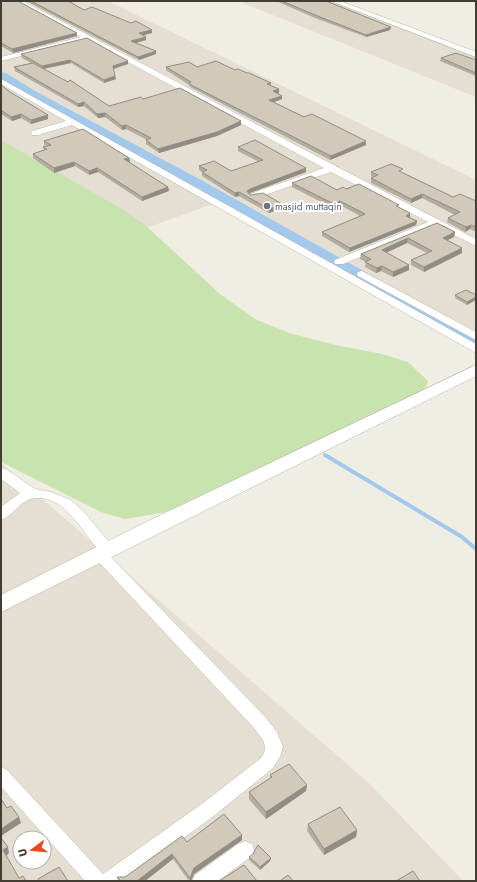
<svg xmlns="http://www.w3.org/2000/svg" width="477" height="882" font-family="Jost,sans-serif">
  <style>
    .residential { fill: #e4dfd2; fill-rule: evenodd }
    .green { fill: #c8e3ae }
    .lines { fill: none; stroke-linecap: round; stroke-linejoin: round }
    .stream { stroke: #a2c9eb; stroke-width: 4 }
    .river { fill: #a2c9eb; fill-rule: evenodd }
    .minor-casing { stroke: #beb8aa; stroke-width: 1 }
    .tertiary-casing { stroke: #beb8aa; stroke-width: 1 }
    .minor { fill: #fff; fill-rule: evenodd }
    .tertiary { fill: #fff; fill-rule: evenodd }
    .wall { fill: #b4ad9f }
    .shaded-wall { fill: #928d82 }
    .building { fill: #d1c9b9; stroke: #928d82 }
    .worship-dot { fill: #6b7280; stroke: #fff; stroke-width: 1.5 }
    .labels { text-anchor: middle; dominant-baseline: central; stroke-width: 4; stroke-linejoin: round; paint-order: stroke }
    .far-worship-label { font-size: 10px; fill: #5b616d; stroke: #fff; text-anchor: start }
  </style>
  <rect width="100%" height="100%" fill="#f0ede3"/>
  <path class="residential" d="M1 1H108L476 180V340L338 263 221 201 124 236 1 151Z
    M238 1H338L476 53V97Z
    M1 463 371 785 463 881H1ZM20 838H44V862H20Z"/>
  <path class="green" d="M1 140 127 212 145 225 220 294 255 319 289 333 335 345 382 354 408 362 428 381 426 387 420 392 172 511 125 519 101 512 1 462Z"/>
  <g class="lines">
    <path class="stream" d="M325 455 462 537 476 549"/>
    <path class="river" d="M1 72 6 73 35 91 201 180 476 334V349L468 348 189 188 25 97 1 82Z"/>
    <g class="minor-casing">
      <path id="minor" d="M15 1H23C174 80 324 161 476 239V246L436 226 343 264H335L334 262 335 260 428 222 331 172 256 198H250L248 196 250 194 324 168 87 40 1 61V57L81 37Z
        M331 1H340L476 52V57Z
        M1 79 476 344V353L72 125 38 135H32L31 133 32 131 66 121 1 84Z
        M362 271 476 332V340L358 276 357 274 358 272Z
        M1 468 6 469 35 489 51 492 71 500 86 514 113 547 115 551 113 555 110 556 266 718 277 732 283 747 280 757 273 768 215 815 125 881H85L1 787V767L7 770 103 874 203 803 261 758C270 746 262 738 254 728L96 559 94 555 96 551 99 550C82 532 62 491 31 499 19 502 13 516 1 520V507L20 493 1 479Z
        M245 841 252 844 254 850 252 856 218 881H192L195 875 238 844Z"/>
    </g>
    <g class="tertiary-casing">
      <path id="tertiary" d="M476 365V376L1 612V595L144 523Z"/>
    </g>
    <use href="#minor" class="minor"/>
    <use href="#tertiary" class="tertiary"/>
  </g>
  <path class="wall" d="M1 1 77 36 13 53 1 46Z
    M26 1H68L84 10 152 33 143 35 146 37V40L136 43 156 54 139 60Z
    M276 1H326L390 30 366 37 315 18Z
    M21 54 128 61V64L113 69 116 79 104 83 71 63 44 69 109 106 143 99 241 121V125L217 136 159 153 146 144V140H147L126 129 122 130 105 117 98 118 84 106 78 107 15 71 14 67 31 63 22 58Z
    M441 58 476 60V76L440 61Z
    M166 67H197L235 70 247 73 271 83V86L279 93H277L282 99 273 102 366 145 330 160 192 88 189 86V85L166 70Z
    M1 85 10 92 48 115V119L31 124 21 118 12 121 1 114Z
    M44 141 129 158 130 162H128L168 187 169 191 142 201 98 172 89 175 75 166 54 173 33 158V154L44 150 43 147 47 146 44 145Z
    M238 147 306 168V172L249 193 250 195 282 208 269 213 239 196 235 197 202 176V172L199 170V166L231 171 259 162 238 151Z
    M371 172 403 173 453 197 476 201V232L470 229 465 232 447 222 448 218 455 215 422 198 411 203 371 183V178L373 177 371 176Z
    M292 183 337 190 346 189 399 208 410 218 417 221 416 225 349 252 322 236V232L360 216 340 205 333 208 292 187Z
    M437 223 455 232 454 237 447 240 462 248V253L424 272 411 265V260L427 253 407 243 386 252 409 270 393 277 381 271 376 273 365 267 366 262 360 259 361 254Z
    M455 295H476L467 305 455 298Z
    M270 775 307 785 306 791 266 819 249 799V792L270 778Z
    M308 824 357 830 356 837 324 855 307 831Z
    M242 835V840L194 874 191 881H189L173 859 145 881H118L117 877H125L187 842Z
    M249 857 271 858 270 861 260 870 249 860Z"/>
  <path class="shaded-wall" d="M391 27 390 30 366 37V35Z
    M152 30V33L140 36 139 33Z
    M77 33V36L13 53 12 49Z
    M146 37V40L132 44 131 41Z
    M156 51V54L139 60 138 57Z
    M70 60 71 63 42 69V66Z
    M128 61V64L113 69V66Z
    M115 76 116 79 104 83V80Z
    M279 89V93L273 95V91Z
    M282 96V99L269 104V100Z
    M84 102V106L78 107V104Z
    M105 113V117L98 118 97 114Z
    M21 114V118L12 121 11 117Z
    M48 115V119L31 124V120Z
    M241 121V125L217 136 159 153 158 149Z
    M126 125V129L122 130V126Z
    M366 141V145L330 160 331 156Z
    M129 158 130 162 124 164V159Z
    M74 162 75 166 54 173V168Z
    M97 168 98 172 89 175V171Z
    M306 168V172L250 193 247 195V191L250 189Z
    M168 187 169 191 142 201V197Z
    M239 192V196L235 197V193Z
    M422 194V198L411 203V199Z
    M340 201V205L333 208 334 204Z
    M282 204V208L269 213V209Z
    M410 213V218L406 216Z
    M417 221 416 225 349 252 350 248Z
    M471 225 470 229 465 232 466 227Z
    M455 232 454 237 442 243 443 238Z
    M408 238 407 243 382 255V250Z
    M462 248V253L424 272V267Z
    M409 265V270L393 277V272Z
    M382 266 381 271 376 273 377 268Z
    M476 297V300L467 305V302Z
    M307 785 306 791 266 819V812Z
    M19 817 21 823 1 836V829Z
    M357 830 356 837 324 855V849Z
    M242 835V840L194 874 191 881H190V878L194 868Z
    M8 847 9 853 5 857 3 850Z
    M172 854 173 859 145 881H137Z
    M271 858 270 861 260 870V867Z"/>
  <path class="building" d="M1 1H18L77 33 12 49 1 43Z
    M31 1H68L84 10 92 7 131 23 136 21 152 30 139 33 146 37 131 41 156 51 138 57Z
    M282 1H326L391 27 366 35 315 15Z
    M87 38 128 61 113 66 115 76 104 80 70 60 42 66 21 54Z
    M456 53 476 60V73L441 58Z
    M216 61 235 70 238 69 247 73H249L271 83 267 84 279 89 273 91 282 96 269 100 304 117 312 114 366 141 331 156 191 85 189 83 191 82 166 67 189 62 197 67Z
    M33 63 68 82 70 80 109 106 141 97 143 99 180 88 241 121 217 132 158 149 146 140 151 138 126 125 122 126 105 113 97 114 84 102 78 104 14 67Z
    M1 85 10 92 48 115 31 120 21 114 11 117 1 110Z
    M83 129 129 158 124 159 168 187 142 197 97 168 89 171 74 162 54 168 33 154 47 149 43 147 51 145 44 141Z
    M255 140 306 168 250 189 247 191 250 195 263 193 282 204 269 209 239 192 235 193 202 172 207 170 199 166 214 161 231 171 263 160 238 147Z
    M391 164 403 169 399 171 453 197 460 194 476 201V227L471 225 466 227 448 218 460 212 422 194 411 199 371 178 378 175 371 172Z
    M311 176 337 190 343 187 346 189 359 184 399 205 396 206 410 213 406 216 417 221 350 248 322 232 365 214 340 201 334 204 292 183Z
    M437 223 455 232 443 238 462 248 424 267 411 260 432 251 408 238 382 250 409 265 393 272 382 266 377 268 365 262 371 259 361 254Z
    M466 290 476 295V297L467 302 455 295Z
    M289 764 307 785 266 812 249 792 272 777 270 775Z
    M1 799 7 808 11 806 19 817 1 829Z
    M340 807 357 830 324 849 308 824Z
    M224 814 242 835 194 868 190 878 172 854 137 881H121L117 877H125L182 836 187 842Z
    M1 838 8 847 3 850 19 878 23 876 26 881H1Z
    M258 845 271 858 260 867 249 857 253 854Z
    M244 865 257 881H219Z
    M59 867 68 881H39L38 879Z
    M413 871 420 881H396Z
    M288 875 293 881H280Z"/>
  <circle class="worship-dot" cx="267" cy="206" r="4"/>
  <g class="labels">
    <g class="far-worship-label">
      <text x="275" y="206">masjid muttaqin</text>
    </g>
  </g>
  <rect width="477" height="882" fill="none" stroke="#423d34" stroke-width="4"/>
  <g transform="translate(32 850) rotate(254)"><circle r="19" fill="#ffffff" stroke="#b3b1ae"/>
  <path d="M0-3L7 15L0 10L-7 15Z" fill="#ed481e"/>
  <text y="-6" font-size="11" font-weight="bold" text-anchor="middle" fill="#423d34">U</text>
  </g>
</svg>
